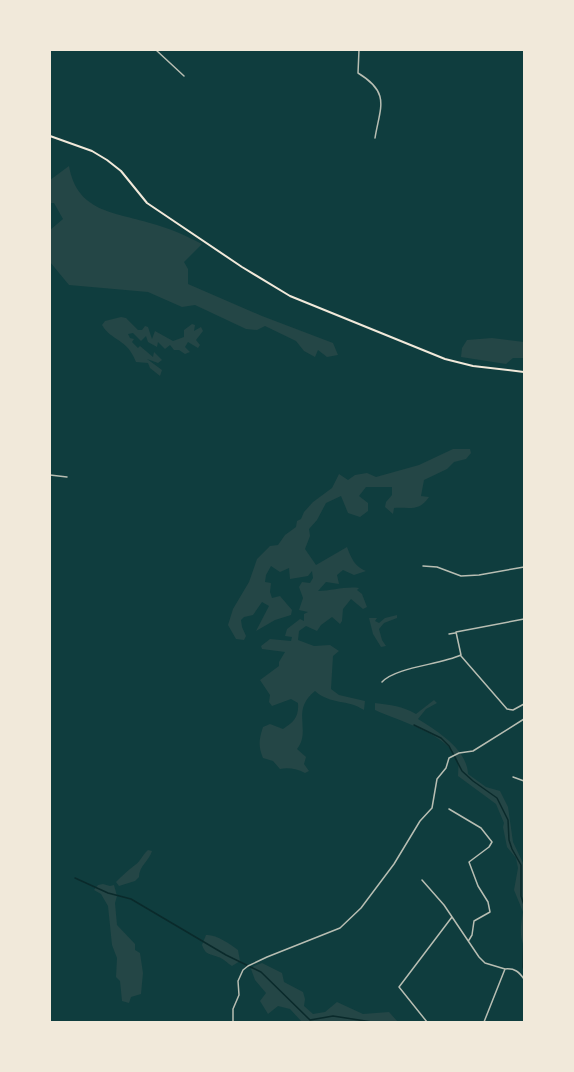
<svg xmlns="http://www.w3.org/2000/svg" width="574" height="1072" font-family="Inter,sans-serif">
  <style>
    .green { fill: #244646 }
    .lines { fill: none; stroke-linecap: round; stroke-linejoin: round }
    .stream { stroke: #0a2a2b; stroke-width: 1.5 }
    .minor { stroke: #b8beb3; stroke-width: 1.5 }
    .secondary { stroke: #f1e9da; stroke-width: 2 }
  </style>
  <rect width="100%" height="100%" fill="#0f3d3e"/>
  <path class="green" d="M69 166C77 212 114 212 150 223 169 228 185 235 202 244L184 262 188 269V284L262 316 333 343 338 355 327 357 318 350 315 357 304 351 296 341 265 326 257 330 246 329 195 305 182 307 148 292 69 285 50 262V230L63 219 54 203H50V180Z
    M121 317 126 318 138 330H142L145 326 148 327 152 339 155 331 173 341 184 337V330L192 324 195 325 194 331 201 327 203 331 196 340 200 345 198 348 188 342 185 347 190 352 185 354 179 350H174L170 345 165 349 158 342 157 347 148 342 146 336 141 341 133 333 128 334 130 338 134 339 132 342 138 348 140 346 153 357 154 352 162 360 158 363 147 359 162 370 160 376 150 368 148 363 136 362C127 338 111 341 102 325L105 321Z
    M492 338 524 342V358H513L506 364 461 357 462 348 467 340Z
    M453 449H470L471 453 466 459 454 462 447 469 424 480 421 496 429 497C419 512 410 507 394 508L393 514 385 507 386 502 392 495V487H366L359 496 368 503V511L360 517 348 513 341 496 326 503 317 520 309 529 310 536 305 549 316 565 347 547C351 558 355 567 366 571L354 575 343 570 337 575 339 584 326 582 318 591C332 591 345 586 359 588L357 590 362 594 367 607 363 609 351 599 343 609 342 621 340 624 332 617 321 625 317 631 306 626 299 631 298 640 314 646 330 645 339 651 333 656 331 689 339 695 365 701 364 710C347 699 331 705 315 691 290 711 312 730 297 749L306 757 304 764 309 771 305 773C298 769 288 767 280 769L273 761 263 758C258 746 259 739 263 727L270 724 283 729C294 722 299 717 298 703L291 699 272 706 269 702 270 695 260 680 279 666V662L285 652 262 649 261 646 270 639 291 641 292 637 285 636 287 629 300 619 304 621V614L308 612 299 610 303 598 299 587 302 582 310 583 313 578 312 571 308 576 290 579 289 568 280 572 271 566 266 575 265 582 271 583 270 592 272 598 280 596 292 610 291 615 275 620 256 631 269 606 262 602 253 615 244 617 241 620 242 627 246 636 244 640 236 639 228 625 233 609 249 582 257 559 270 546 278 545 285 535 296 527 297 521 301 519 304 512 313 502 332 488 339 474 348 480 355 475 367 473 376 477 419 465Z
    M397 615V618L384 623 379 629 382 640 386 646 381 647 373 634 369 618H377L375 621 379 623 385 618Z
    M434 700 437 703 426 709 418 719C437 731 467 749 468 774L486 787 500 791 508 807 513 842 524 865V946C519 936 521 923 523 912L514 890 518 868 516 858 507 847 503 827 504 823 496 804 458 776C458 771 459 766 458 762 452 735 396 720 375 710V703C391 705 402 706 416 714Z
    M148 850 152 851C149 861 139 866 139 877L135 881 119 886 116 882C123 875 127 871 135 865 141 861 142 855 148 850Z
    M103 884 110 886 114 885 117 896 115 903 117 925 135 944V950L140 953 143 973 141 994 131 997 129 1003 122 1001 120 981 116 977 117 958 112 945 108 906 101 894 94 890 98 885Z
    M206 935C216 934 230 944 238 950L240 961 232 966C227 963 223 958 218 957 208 953 206 955 202 945Z
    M262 963 282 973 284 982 303 992 305 999 304 1006 313 1014 325 1012 337 1002 363 1014 389 1012 398 1022 339 1021 302 1022 290 1009 278 1006 268 1014 260 1001 266 993 255 980 251 969 254 966Z"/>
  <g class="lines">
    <path class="stream" d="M414 725 441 738 449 746 462 771 473 781 497 798 508 820 509 840 512 849 521 865V896L524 905
      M75 878 108 893 131 899 226 955 261 972 310 1020 333 1016 372 1022
      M524 936 523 967 524 970"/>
    <path class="minor" d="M156 50 184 76
      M359 50 358 73C391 93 380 107 375 138
      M50 475 67 477
      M423 566 437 567 461 576 479 575 524 567
      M449 634 455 633
      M461 656 507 709 513 710 524 704
      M382 682C396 667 439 665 461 655L456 632 524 619
      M513 777 524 781
      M449 809 481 828 492 842 489 847 469 862 478 886 488 902 490 912 474 921 472 935 469 940
      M422 880 444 905 479 957 485 963 505 969
      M233 1022V1009L239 995 238 981 243 970 248 966 267 957 340 928 361 908 394 864 420 821 432 808 437 779 446 768 449 758 459 753 473 751 524 719
      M427 1022 399 987 452 917
      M484 1022 505 969C515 968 519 972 524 979"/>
    <path class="secondary" d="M50 136 92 151 107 160 121 171 147 203 242 267 290 296 445 359 473 366 524 372"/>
  </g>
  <rect width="574" height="1072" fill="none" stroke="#f1e9da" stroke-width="102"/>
</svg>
